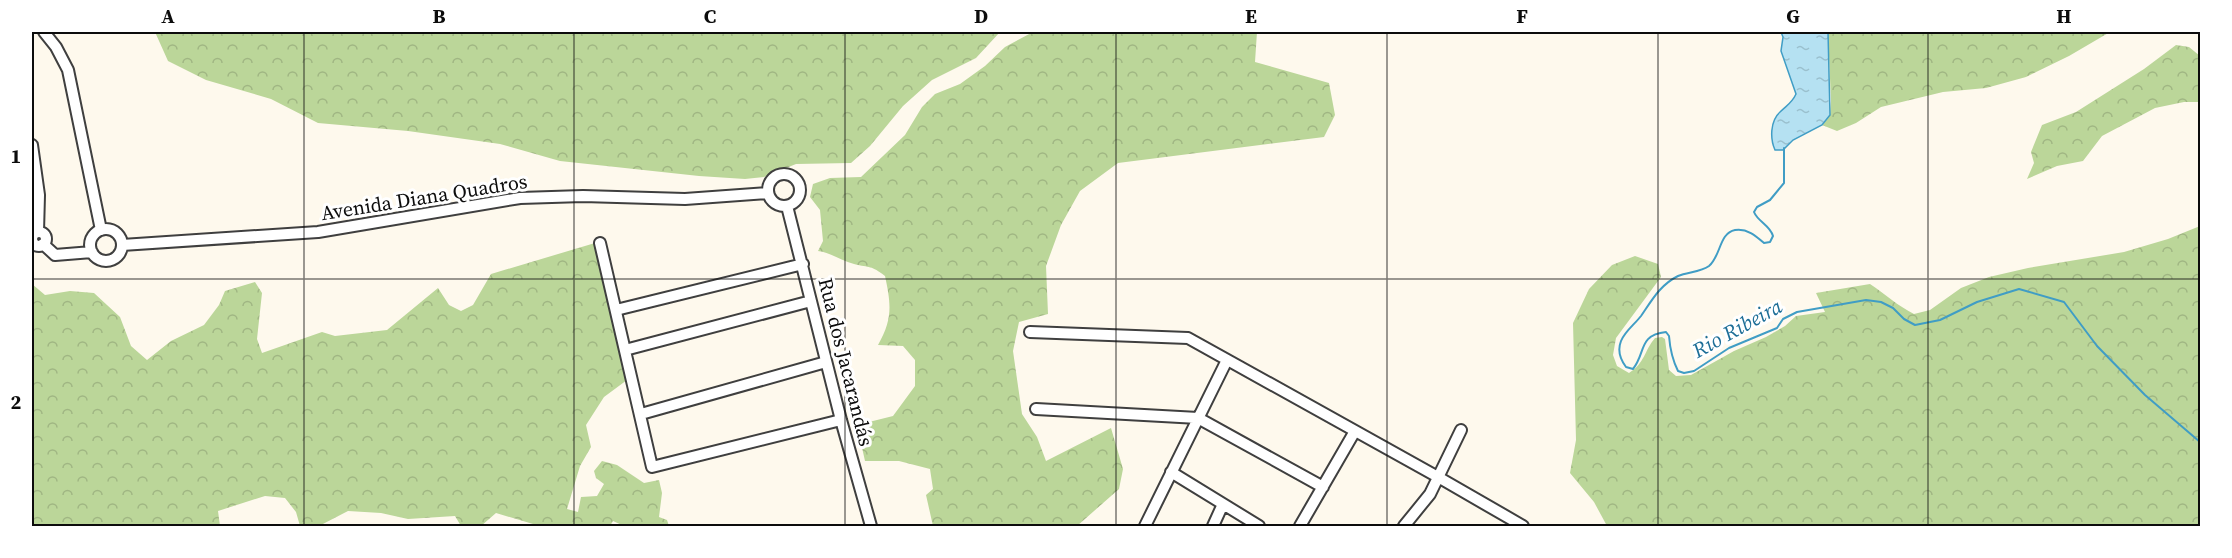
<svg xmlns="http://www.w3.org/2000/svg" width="2232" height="558" font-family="'Source Serif 4',serif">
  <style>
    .forest { fill: url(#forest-crowns) }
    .water { fill: url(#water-ripples); stroke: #409dc5; stroke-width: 1.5 }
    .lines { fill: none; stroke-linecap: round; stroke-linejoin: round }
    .stream { stroke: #409dc5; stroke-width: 2 }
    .minor-casing { stroke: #3f3f3f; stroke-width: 14 }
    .minor { stroke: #fff; stroke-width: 10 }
    .grid { fill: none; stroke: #0c0c0c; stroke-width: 1.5; stroke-opacity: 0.55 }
    .labels { text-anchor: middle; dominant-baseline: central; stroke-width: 6; stroke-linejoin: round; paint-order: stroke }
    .street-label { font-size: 20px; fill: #0c0c0c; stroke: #fff }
    .water-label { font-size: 21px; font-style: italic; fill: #1d6e97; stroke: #fff }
    .neatline { fill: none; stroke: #0c0c0c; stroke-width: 2 }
    .grid-label { font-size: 20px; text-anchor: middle; font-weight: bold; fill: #0c0c0c }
  </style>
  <defs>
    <pattern id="forest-crowns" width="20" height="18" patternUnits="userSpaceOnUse" patternTransform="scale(1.5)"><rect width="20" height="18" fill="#bbd699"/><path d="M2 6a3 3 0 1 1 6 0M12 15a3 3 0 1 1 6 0" fill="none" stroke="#a0b683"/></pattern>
    <pattern id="water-ripples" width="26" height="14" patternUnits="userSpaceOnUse" patternTransform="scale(1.5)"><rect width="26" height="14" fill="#b5e1f2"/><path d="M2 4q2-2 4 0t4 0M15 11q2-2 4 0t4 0" fill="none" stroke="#9ac0ce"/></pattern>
  </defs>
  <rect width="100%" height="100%" fill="#fef9ed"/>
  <path class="forest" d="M155 32H1000L976 58 932 80 903 106 870 146 851 163 796 164 764 177 745 179 699 176 560 161 500 144 408 131 318 123 271 99 206 80 168 61Z
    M1033 32H1257L1255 62 1329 83 1335 115 1324 137 1118 163 1080 191 1061 225 1046 266 1048 314 1019 322 1013 351 1022 414 1037 437 1046 461 1111 428 1123 469 1119 489 1077 526H933L926 495 933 489 930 469 899 461H865L857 425 893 416 915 386V360L903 346 878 345C893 319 891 304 885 276 871 265 870 268 854 264 842 261 832 253 818 251L823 241 820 210 810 197 813 184 830 178 861 177 905 135 922 107 935 94 960 84 985 66 1005 47Z
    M1828 32H2110L2069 56 2026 77 1986 88 1943 92 1881 107 1856 123 1837 131 1822 125 1830 115 1831 101Z
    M2176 45 2189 47 2200 56V102H2184L2155 108 2102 136 2083 161 2057 166 2027 179 2034 163 2031 152 2042 125 2076 112 2144 69Z
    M2200 226V526H1607L1594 502 1570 473 1576 440 1573 323 1589 289 1612 265 1635 256 1658 264 1661 277 1616 338 1613 355 1617 366 1629 373C1645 363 1644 351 1655 338L1662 337 1665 339 1669 370 1676 376 1691 375 1734 351 1766 337 1785 326 1796 316 1825 312 1816 293 1870 284C1885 294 1898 306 1914 314L1930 310 1961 288 1989 277 2028 268 2124 252 2168 239Z
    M595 243 627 380 604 397 586 425 591 447 580 466 567 509 578 512 581 497 597 496 604 484 596 478 594 471 602 461 617 465 644 483 659 480 662 493 659 517 667 520 669 526H624L613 521 610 526 533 524 496 513 481 526H461L455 516 408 519 381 513 348 511 319 526H300L296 512 285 498 265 496 218 511 220 526H32V284L45 295 70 291 94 293 120 317 131 346 147 360 171 341 204 325 219 305 225 291 255 282 262 293 257 339 262 353 322 332 335 336 387 330 438 288 449 305 461 311 473 305 491 274Z"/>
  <path class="water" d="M1781 32H1828L1830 115 1822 125 1793 140 1783 150H1775C1770 139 1770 121 1780 112 1787 105 1792 103 1796 94L1781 51 1783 37Z"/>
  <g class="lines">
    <path class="stream" d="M1784 148V183L1770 200 1757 207 1754 212C1758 222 1770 225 1773 236L1770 242 1764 243C1756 236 1747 228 1735 230 1719 233 1721 256 1709 266 1701 272 1688 272 1678 276 1660 285 1652 300 1641 316 1635 324 1625 331 1621 341 1617 351 1620 359 1626 367L1633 369C1646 353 1638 335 1666 332L1669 336C1670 349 1672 359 1678 371L1684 373 1694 371 1729 348 1777 328 1783 319 1797 312 1866 300 1881 302 1893 308 1904 319 1915 325 1940 320 1977 302 2019 289 2064 302 2097 346 2145 395 2200 442"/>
    <g class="minor-casing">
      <path id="minor" d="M44 32 56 47 68 70 101 230
        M32 145 39 195 38 232
        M768 190a16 16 0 1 1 32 0a16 16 0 1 1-32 0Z
        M787 206 841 420 871 526
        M90 245a16 16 0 1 1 32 0a16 16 0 1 1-32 0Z
        M32 239a7 7 0 1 1 14 0a7 7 0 1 1-14 0Z
        M600 243 652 467 841 420
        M43 244 55 255 92 252
        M122 245 318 232 520 198 583 196 685 199 768 193
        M616 310 803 264
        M1030 332 1188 338 1438 477 1523 526
        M625 350 811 301
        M1036 409 1198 418 1323 487
        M641 414 826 362
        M1171 472 1259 526
        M1145 526 1227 360
        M1213 526 1223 504
        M1300 526 1355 431
        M1404 526 1430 494 1461 430"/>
    </g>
    <use href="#minor" class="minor"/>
  </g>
  <path class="grid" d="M304 32V526M574 32V526M845 32V526M1116 32V526M1387 32V526M1658 32V526M1928 32V526M32 279H2200"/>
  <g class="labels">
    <g class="street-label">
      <text transform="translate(424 197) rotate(-9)">Avenida Diana Quadros</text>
      <text transform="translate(846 362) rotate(76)">Rua dos Jacarandás</text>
    </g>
    <g class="water-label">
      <text transform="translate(1737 328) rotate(-29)">Rio Ribeira</text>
    </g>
  </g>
  <rect width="2232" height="558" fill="none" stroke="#ffffff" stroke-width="66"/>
  <rect x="33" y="33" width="2166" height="492" class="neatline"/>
  <g class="grid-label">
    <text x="168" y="23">A</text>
    <text x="439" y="23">B</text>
    <text x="710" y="23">C</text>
    <text x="981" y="23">D</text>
    <text x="1251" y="23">E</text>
    <text x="1522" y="23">F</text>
    <text x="1793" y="23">G</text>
    <text x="2064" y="23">H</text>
    <text x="16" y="163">1</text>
    <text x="16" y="409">2</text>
  </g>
</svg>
